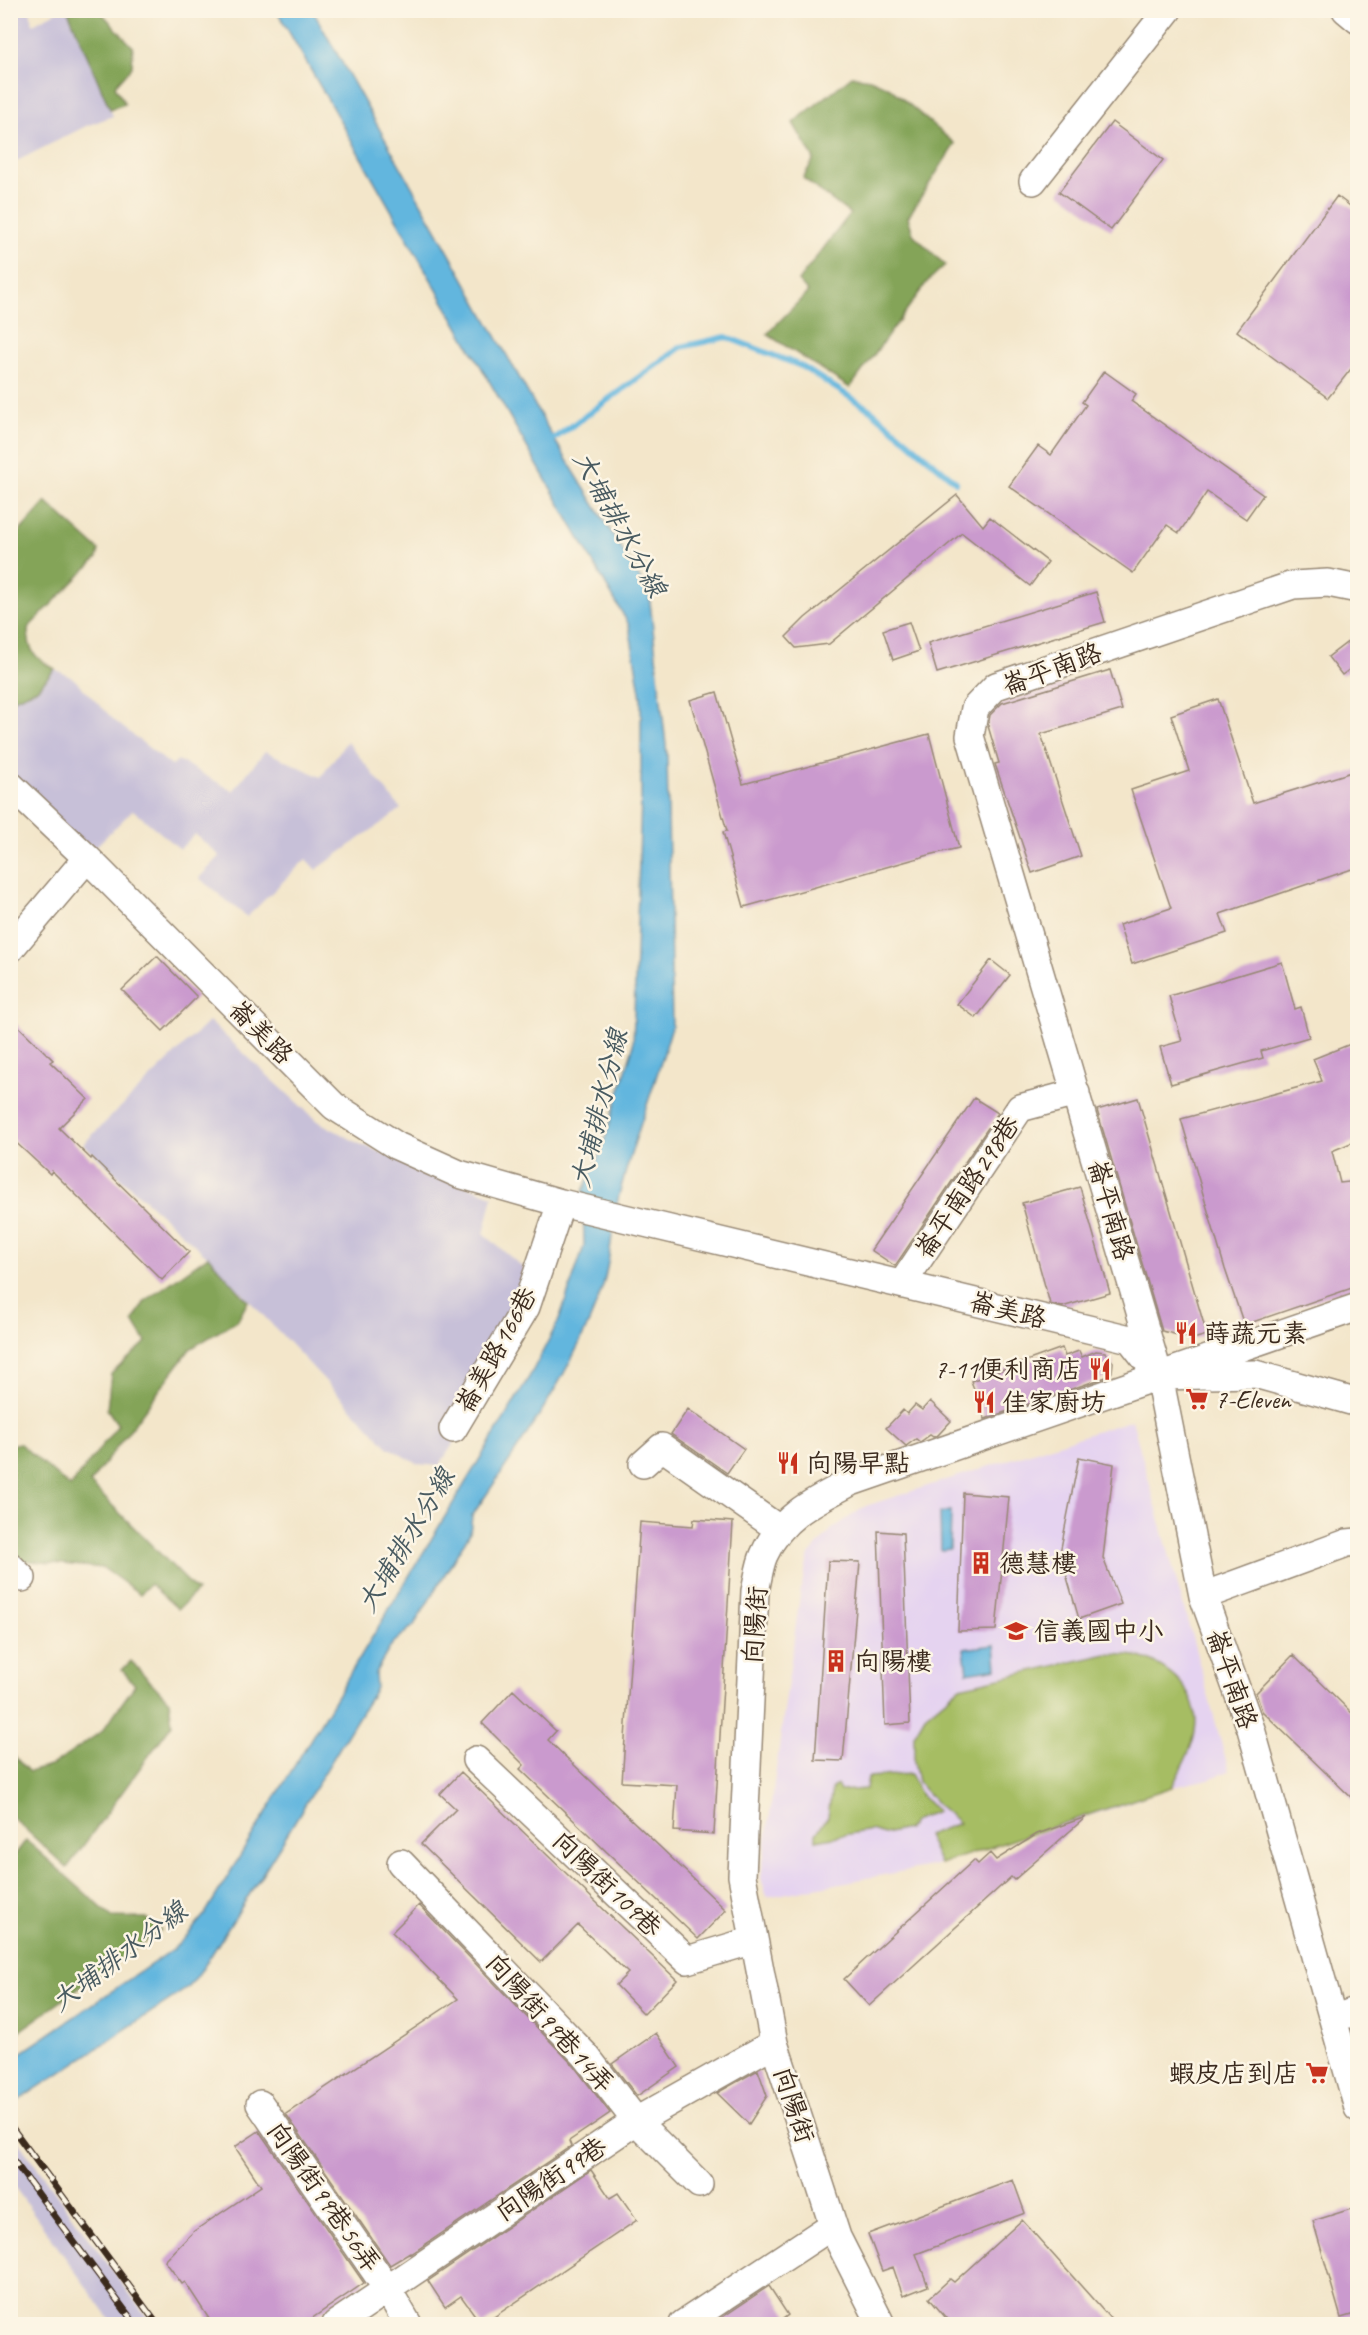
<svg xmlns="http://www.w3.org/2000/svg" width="1368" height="2335" font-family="Caveat,'LXGW WenKai TC',sans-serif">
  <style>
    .built { fill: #e5d3f0 }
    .industrial { fill: #c7c0d8 }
    .green { fill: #a6bd63; stroke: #707440; stroke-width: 1.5 }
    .forest { fill: #84a459; stroke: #60673c; stroke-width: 1.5 }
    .water { fill: #62b6de; stroke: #4e707e; stroke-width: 1.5 }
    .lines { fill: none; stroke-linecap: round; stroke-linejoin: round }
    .stream { stroke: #62b6de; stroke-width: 6 }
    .building { fill: #ca9ace }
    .minor-casing { stroke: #978874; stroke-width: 30 }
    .minor { stroke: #fff; stroke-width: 27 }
    .rail-casing { stroke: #3b2a1e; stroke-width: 7 }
    .rail { stroke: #fcf5e5; stroke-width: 4.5; stroke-dasharray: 14; stroke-linecap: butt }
    .labels { text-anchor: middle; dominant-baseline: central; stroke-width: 5; stroke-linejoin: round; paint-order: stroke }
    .street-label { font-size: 26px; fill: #3b2a1e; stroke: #fcf5e5 }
    .poi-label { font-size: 26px; fill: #3b2a1e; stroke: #fcf5e5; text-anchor: start }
    .water-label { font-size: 27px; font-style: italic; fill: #495b61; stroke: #fcf5e5 }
  </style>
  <rect width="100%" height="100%" fill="#fcf5e5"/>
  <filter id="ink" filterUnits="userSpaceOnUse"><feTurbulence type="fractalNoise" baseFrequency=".0167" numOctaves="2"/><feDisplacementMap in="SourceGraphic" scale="12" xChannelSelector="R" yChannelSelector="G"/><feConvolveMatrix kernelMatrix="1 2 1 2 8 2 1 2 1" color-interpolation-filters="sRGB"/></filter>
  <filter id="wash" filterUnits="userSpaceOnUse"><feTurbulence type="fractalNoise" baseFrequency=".008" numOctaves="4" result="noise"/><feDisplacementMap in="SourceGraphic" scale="24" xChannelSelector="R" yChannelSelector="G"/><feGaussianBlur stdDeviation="1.35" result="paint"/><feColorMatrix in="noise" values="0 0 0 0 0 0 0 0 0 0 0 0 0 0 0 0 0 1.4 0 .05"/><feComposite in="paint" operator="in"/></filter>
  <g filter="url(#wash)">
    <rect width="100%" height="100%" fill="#f3e6ca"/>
    <path class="built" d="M1132 1420 1229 1771 1209 1779 1172 1787 1117 1807 936 1865 767 1897 761 1878 801 1588 809 1555 832 1529 866 1506Z"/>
    <path class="industrial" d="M11 11H30L33 24 58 11H68L113 116 86 126 11 164Z
      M55 669 74 679 115 721 172 766 178 760 233 791 265 751 321 777 347 741 401 809 316 870 306 859 247 917 199 878 220 856 195 834 180 849 133 810 81 861 11 790 10 700 37 689Z
      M209 1021 317 1121 360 1144 493 1196 484 1234 536 1279 496 1377 439 1466 418 1464 388 1447 207 1256 83 1144Z
      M10 2132H11L152 2324H113L11 2182Z"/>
    <path class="green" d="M1107 1654C1118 1655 1133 1654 1143 1658 1175 1670 1201 1696 1195 1731 1192 1750 1180 1770 1172 1787L940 1864 927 1835 959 1823 938 1805 918 1782 914 1762V1735L925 1716 960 1687Z
      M910 1774 921 1795 937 1811 915 1820 907 1829 884 1834 871 1830 816 1840V1833L828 1817 832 1788 837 1785 840 1791 866 1789 868 1777Z"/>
    <path class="forest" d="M68 11H100L133 47 132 67 115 86 125 104 110 109Z
      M852 76 870 79 890 88 955 144 908 217 913 234 945 265 927 282 850 388 767 334 808 292 798 281 850 214 803 178 814 159 793 123Z
      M46 502 99 550 97 558 28 628C28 652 35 658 55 669L37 689 11 700V541Z
      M208 1256 248 1301 238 1320 190 1349 90 1483 197 1591 178 1609 150 1584 140 1594 103 1568 11 1559 10 1445 19 1443 70 1487 118 1425 107 1409 111 1374 146 1342 133 1321 145 1301Z
      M131 1661 169 1701 172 1724 67 1868 11 1816V1753L29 1772 53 1765 102 1731 135 1685 122 1670Z
      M26 1840 112 1917 146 1918 161 1930 11 2037V1860Z"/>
    <path class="water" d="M277 11H313L554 439 649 593 667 754 672 1026C656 1083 634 1138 619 1195 611 1227 611 1267 599 1297 570 1377 519 1446 472 1516L470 1533 414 1625 392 1644 375 1673 376 1688 281 1844 205 1965 189 1987 13 2104 11 2101V2060L172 1950 186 1937 205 1914 531 1374 559 1320 584 1246 583 1191 602 1149 633 1047 641 798V698L629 625Z
      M951 1511 950 1549 941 1550 940 1513Z
      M995 1645 997 1668 967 1673 964 1649Z"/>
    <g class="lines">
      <path class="stream" d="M548 443 681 347 726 337 801 366 872 411 956 482"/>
    </g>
    <g id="blocks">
      <path class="building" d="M1112 122 1163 160 1111 230 1059 192Z
        M1337 196 1358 212V360L1328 398 1237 331Z
        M1104 371 1136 394 1131 401 1263 495 1246 519 1207 492 1179 533 1167 525 1133 573 1009 486 1038 446 1051 455 1086 405 1082 402Z
        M957 495 983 526 990 517 1048 562 1030 586 962 533 829 644 796 648 786 637 805 618Z
        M1096 592 1105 622 937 673 928 643Z
        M909 622 919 651 893 660 883 630Z
        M1358 634V663L1342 675 1328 657Z
        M1110 670 1122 710 1041 734 1081 856 1032 873 995 764 999 763 988 726 990 715 1002 703Z
        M717 692 743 784 929 734 959 848 929 855 744 907 723 832 727 831 690 700Z
        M1218 699 1253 803 1358 770V867L1220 914 1227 933 1132 964 1119 925 1171 908 1131 790 1189 771 1171 715Z
        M157 956 197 997 163 1031 122 990Z
        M991 960 1010 975 976 1018 957 1004Z
        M1282 962 1295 1009 1301 1007 1309 1037 1261 1051 1263 1058 1171 1084 1160 1047 1182 1041 1169 996Z
        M10 1018 53 1060 50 1062 88 1099 59 1128 91 1159 92 1157 189 1252 162 1280 52 1171 50 1174 10 1137Z
        M1358 1041V1140L1332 1151 1340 1183 1358 1181V1286L1244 1325 1225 1269 1181 1119 1322 1081 1313 1059Z
        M974 1098 998 1113 895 1266 871 1250Z
        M1138 1098 1207 1335 1193 1339 1162 1331 1097 1110Z
        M1080 1187 1110 1293 1062 1307 1050 1304 1022 1203Z
        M1062 1348 1065 1356 1079 1351 1082 1357 1096 1351 1105 1352 1113 1362 1112 1372 1109 1376 985 1419 971 1381Z
        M930 1401 951 1421 938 1435 933 1437 930 1435 920 1442 916 1439 906 1446 886 1428 903 1410 907 1414 915 1405 922 1410Z
        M688 1409 744 1449 727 1473 671 1434Z
        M1079 1457 1114 1464 1103 1558 1121 1604 1079 1619 1060 1553Z
        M963 1493 1009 1497 996 1630 958 1631Z
        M694 1519 733 1522 714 1834 674 1831 677 1785 622 1782 640 1522 693 1526Z
        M878 1531 903 1533 910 1723 885 1725Z
        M828 1561 860 1562 843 1761 815 1760Z
        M1293 1655 1358 1719V1804L1262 1711 1256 1693Z
        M513 1690 556 1731 548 1740 726 1910 698 1939 520 1769 524 1765 482 1723Z
        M461 1772 677 1980 644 2014 616 1985 628 1973 578 1925 541 1962 421 1844 456 1809 440 1794Z
        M1086 1817 1014 1880 1011 1877 869 2006 844 1979 974 1860 978 1864 990 1853 996 1860 1037 1834Z
        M419 1905 574 2066 610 2113 569 2141 571 2146 411 2254 410 2253 390 2265 286 2114 458 1999 392 1932Z
        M656 2033 679 2067 637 2096 612 2064Z
        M758 2070 767 2096 749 2124 717 2093Z
        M259 2131 364 2283 302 2325H213L185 2282 182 2284 165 2261 194 2231 261 2186 235 2147Z
        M591 2170 610 2198 618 2193 637 2220 482 2325 461 2296 445 2307 428 2281Z
        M1013 2180 1025 2213 916 2254 928 2286 903 2296 893 2267 882 2271 868 2234Z
        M1351 2209 1358 2230V2313L1341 2318 1313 2221Z
        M1022 2220 1116 2325H952L929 2298 950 2279 954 2282Z
        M769 2286 788 2315 775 2325H711Z"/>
    </g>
  </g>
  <g filter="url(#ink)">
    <use href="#blocks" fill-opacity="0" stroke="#978874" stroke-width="1.5"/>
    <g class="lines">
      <g class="minor-casing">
        <path id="minor" d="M1346 10 1358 20
          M1033 181 1168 10
          M1358 589 1328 583 1293 585 996 686 975 708 970 736 1159 1376 1203 1596 1251 1729 1358 2108
          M10 785 87 858 334 1106 397 1146 459 1174 561 1203 1130 1339 1159 1376 1255 1374 1358 1403
          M10 949 87 858
          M902 1284 1020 1108 1076 1093
          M453 1429 526 1307 561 1203
          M643 1464 662 1447 779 1529
          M10 1566 22 1578
          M1203 1596 1347 1543 1358 1542
          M476 1760 687 1960 754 1940
          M401 1863 586 2056 636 2121 699 2184
          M1333 2019 1358 2010
          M260 2104 388 2290 408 2324
          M336 2324 636 2121 774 2043
          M683 2324 833 2225
          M881 2324 837 2237 774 2043 742 1876 755 1591C758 1580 759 1566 764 1555 781 1516 816 1500 851 1482L1358 1307"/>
      </g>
      <use href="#minor" class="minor"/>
      <g class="rail-casing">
        <path id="rail" d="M10 2125 157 2324
          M10 2156 135 2324"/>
      </g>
      <use href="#rail" class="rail"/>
    </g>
  </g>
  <defs>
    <g id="restaurant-bare" transform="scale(1.8)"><path d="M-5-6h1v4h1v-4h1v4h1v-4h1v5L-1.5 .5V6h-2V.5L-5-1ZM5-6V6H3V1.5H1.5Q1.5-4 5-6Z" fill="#c8321e" stroke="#fcf5e5" stroke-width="2.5" paint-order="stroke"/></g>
    <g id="supermarket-bare" transform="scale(1.8)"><path d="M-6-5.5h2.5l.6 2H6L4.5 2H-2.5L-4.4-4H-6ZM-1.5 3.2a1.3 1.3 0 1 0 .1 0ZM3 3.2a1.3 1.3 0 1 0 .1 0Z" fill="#c8321e" stroke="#fcf5e5" stroke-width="2.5" paint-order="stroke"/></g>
    <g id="building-bare" transform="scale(1.8)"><path d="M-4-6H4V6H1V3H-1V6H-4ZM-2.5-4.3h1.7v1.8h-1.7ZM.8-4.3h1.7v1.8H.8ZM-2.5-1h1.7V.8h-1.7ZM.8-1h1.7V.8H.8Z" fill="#c8321e" stroke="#fcf5e5" stroke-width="2.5" paint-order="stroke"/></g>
    <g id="school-bare" transform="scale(1.8)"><path d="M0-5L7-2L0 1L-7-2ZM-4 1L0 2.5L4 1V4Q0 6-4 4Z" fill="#c8321e" stroke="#fcf5e5" stroke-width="2.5" paint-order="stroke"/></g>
  </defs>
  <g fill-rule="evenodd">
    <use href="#restaurant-bare" x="1186" y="1333"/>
    <use href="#restaurant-bare" x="1100" y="1369"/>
    <use href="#supermarket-bare" x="1197" y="1399"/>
    <use href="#restaurant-bare" x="984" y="1402"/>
    <use href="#restaurant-bare" x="788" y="1463"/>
    <use href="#building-bare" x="981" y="1563"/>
    <use href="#school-bare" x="1016" y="1631"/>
    <use href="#building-bare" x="836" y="1661"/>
    <use href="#supermarket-bare" x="1317" y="2073"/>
  </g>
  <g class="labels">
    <g class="street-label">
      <text transform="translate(1052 669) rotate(-20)">崙平南路</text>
      <text transform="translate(261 1032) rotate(45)">崙美路</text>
      <text transform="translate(967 1187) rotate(-56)">崙平南路298巷</text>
      <text transform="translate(1111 1210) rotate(74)">崙平南路</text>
      <text transform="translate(1008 1310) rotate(14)">崙美路</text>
      <text transform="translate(496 1350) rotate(-61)">崙美路166巷</text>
      <text transform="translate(755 1625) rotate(-86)">向陽街</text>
      <text transform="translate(1232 1679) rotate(71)">崙平南路</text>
      <text transform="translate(607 1884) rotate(44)">向陽街109巷</text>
      <text transform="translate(550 2023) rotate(48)">向陽街99巷14弄</text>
      <text transform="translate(794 2105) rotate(72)">向陽街</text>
      <text transform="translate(551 2179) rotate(-34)">向陽街99巷</text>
      <text transform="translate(324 2197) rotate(55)">向陽街99巷56弄</text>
    </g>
    <g class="poi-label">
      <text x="1204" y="1333">蒔蔬元素</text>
      <text x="1082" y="1369" text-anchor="end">7-11便利商店</text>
      <text x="1215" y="1399">7-Eleven</text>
      <text x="1002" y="1402">佳家廚坊</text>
      <text x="806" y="1463">向陽早點</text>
      <text x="999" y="1563">德慧樓</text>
      <text x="1034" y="1631">信義國中小</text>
      <text x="854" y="1661">向陽樓</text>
      <text x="1299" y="2073" text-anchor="end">蝦皮店到店</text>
    </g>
    <g class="water-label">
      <text transform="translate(620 524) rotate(61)">大埔排水分線</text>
      <text transform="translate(599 1108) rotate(-76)">大埔排水分線</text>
      <text transform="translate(406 1540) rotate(-59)">大埔排水分線</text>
      <text transform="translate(119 1956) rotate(-37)">大埔排水分線</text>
    </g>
  </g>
  <rect width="1368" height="2335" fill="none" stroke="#fcf5e5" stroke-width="36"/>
</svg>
